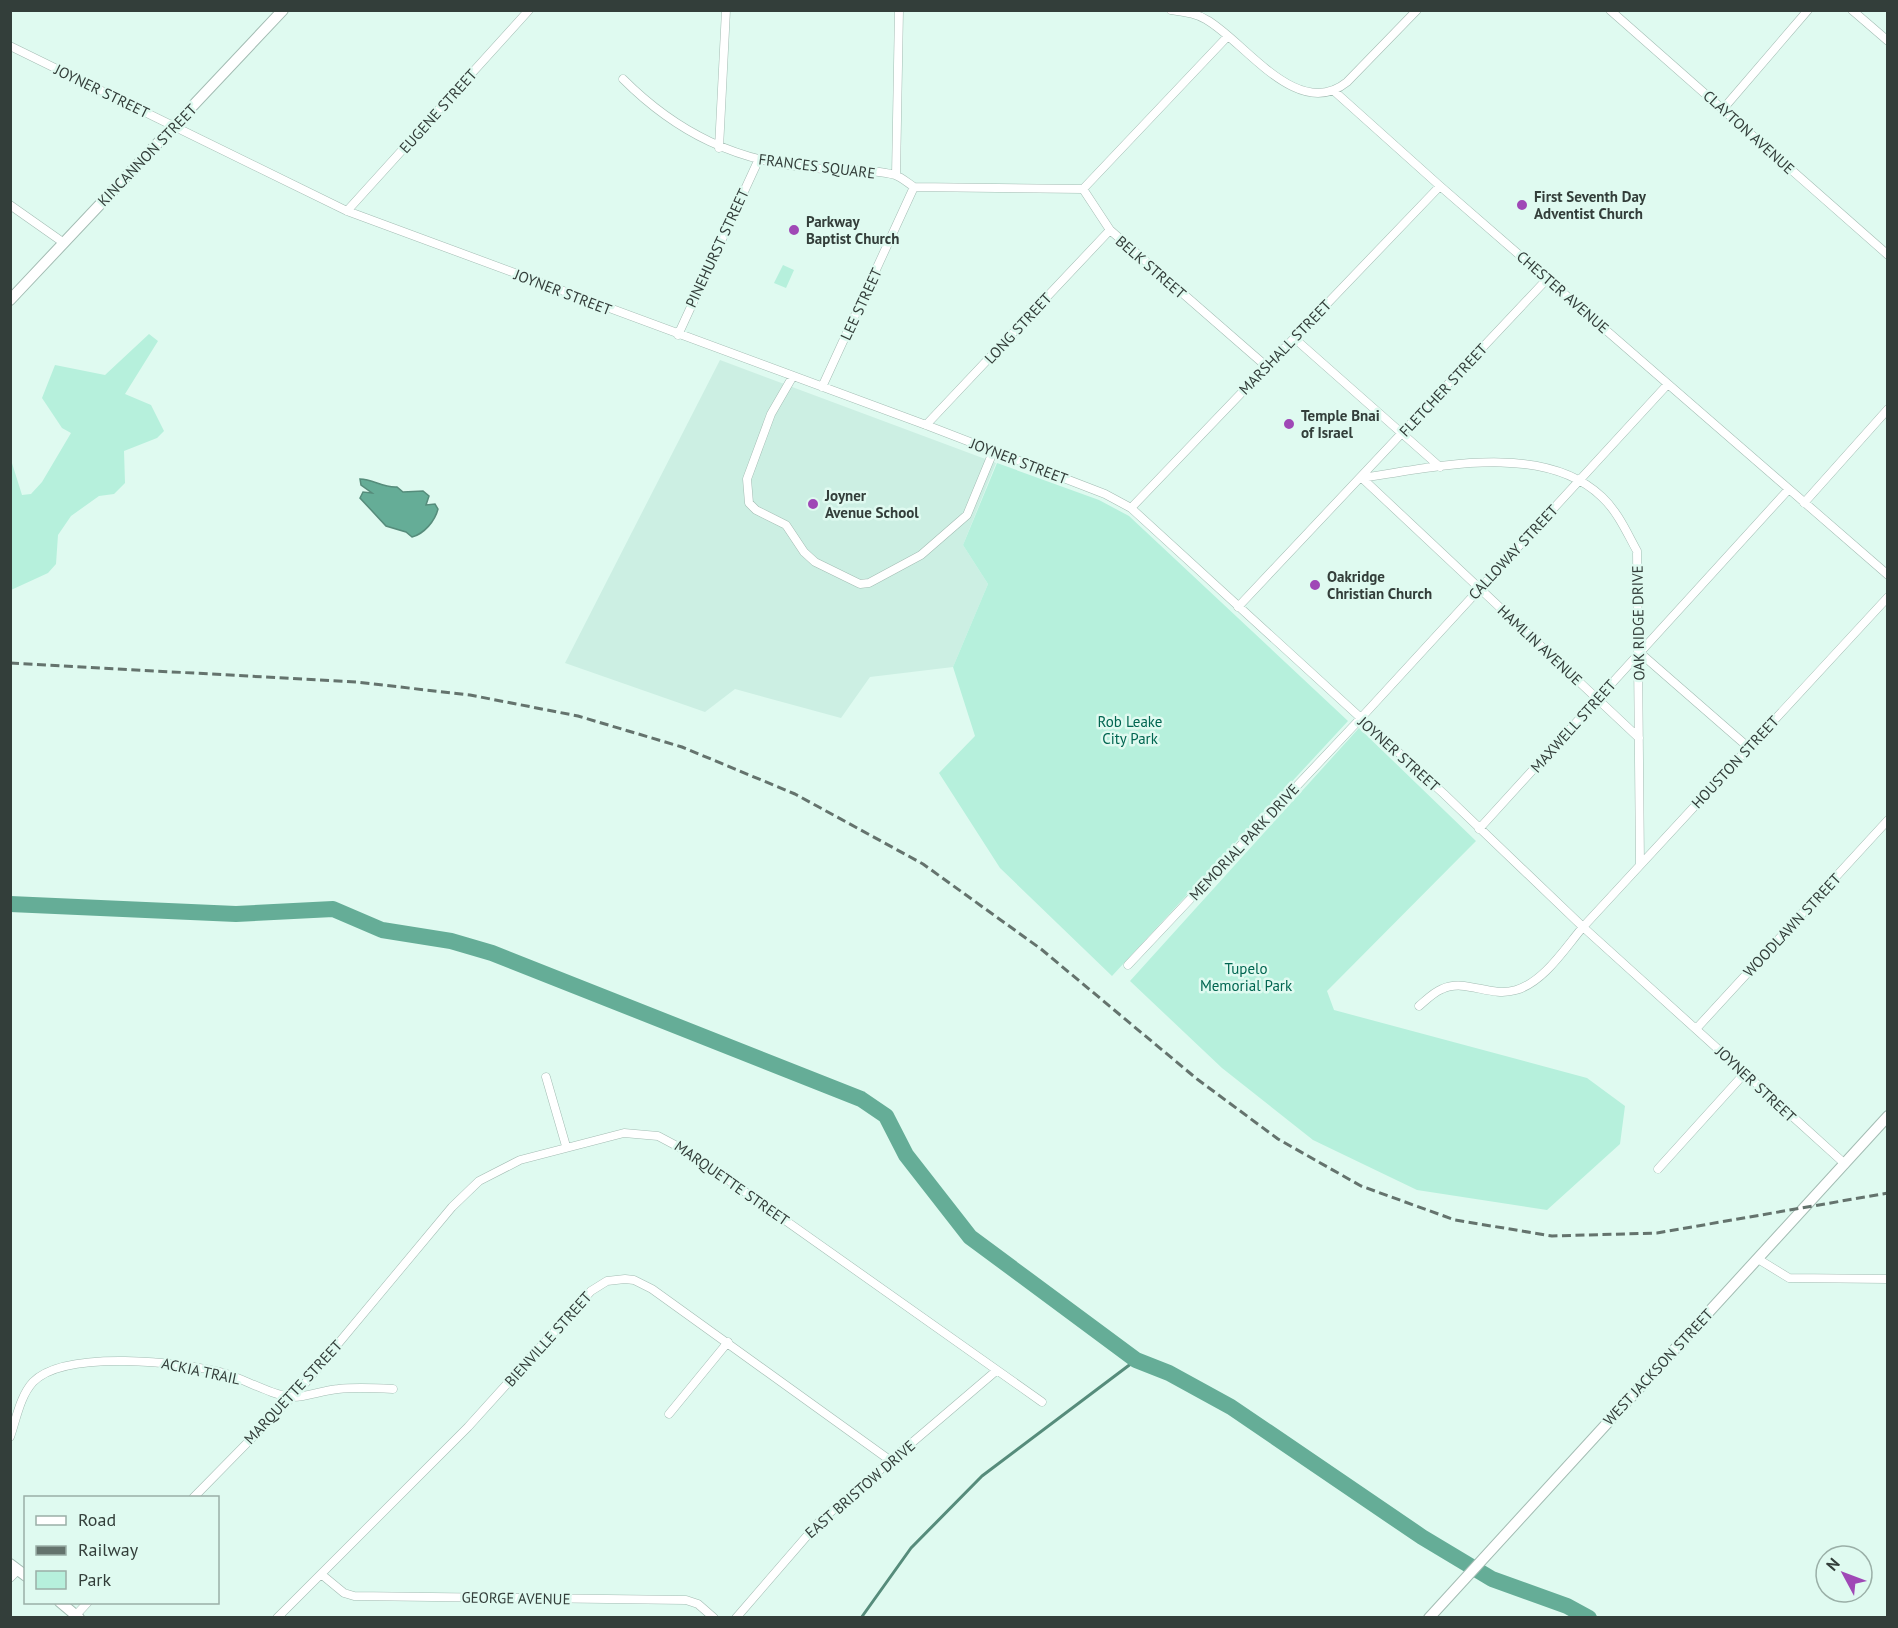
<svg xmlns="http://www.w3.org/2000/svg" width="1898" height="1628" font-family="'PT Sans',sans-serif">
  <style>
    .built { fill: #ccefe3 }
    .green { fill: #b6f0dc }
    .water { fill: #65ad97; stroke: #568c7b; stroke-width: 1.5 }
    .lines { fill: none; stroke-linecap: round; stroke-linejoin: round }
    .stream { stroke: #568c7b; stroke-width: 3 }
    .river { stroke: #65ad97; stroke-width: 16 }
    .street-casing { stroke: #a3bcb3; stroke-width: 9 }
    .secondary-casing { stroke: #a3bcb3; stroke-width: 12 }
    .street { stroke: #fff; stroke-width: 8 }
    .secondary { stroke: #fff; stroke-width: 10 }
    .rail { stroke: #64736d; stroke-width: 3; stroke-dasharray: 9 4.5; stroke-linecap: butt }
    .poi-dot { fill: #9f48b6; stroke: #dffaf0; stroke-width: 2 }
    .labels { text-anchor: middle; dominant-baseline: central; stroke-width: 5; stroke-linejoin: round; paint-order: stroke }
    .street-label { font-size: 15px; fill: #333e3a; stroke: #dffaf0 }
    .poi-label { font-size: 15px; font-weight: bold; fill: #333e3a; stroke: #dffaf0; text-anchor: start }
    .park-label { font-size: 15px; fill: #006550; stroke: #dffaf0 }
  </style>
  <rect width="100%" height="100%" fill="#dffaf0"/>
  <path class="built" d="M720 360 996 463 963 545 988 584 953 667 870 677 841 718 735 689 705 712 565 663Z"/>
  <path class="green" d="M783 265 794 270 786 288 774 283Z
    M149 334 158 341 125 394 151 405 164 431 157 438 124 451 125 483 114 494 99 496 71 516 58 535 56 564 48 573 11 590V460L22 495 31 494 42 482 71 433 62 428 42 398 55 365 105 375Z
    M997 463 1099 500 1129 516 1348 721 1112 976 1000 868 939 773 975 736 953 667 988 584 963 545Z
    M1359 728 1476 841 1327 991 1334 1010 1587 1078 1625 1106 1620 1144 1547 1210 1417 1190 1313 1140 1222 1068 1130 981Z"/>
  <path class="water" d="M360 479C373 479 383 488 397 487L403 492 423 491 429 496 426 505 435 504 438 509C435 521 424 534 412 537L406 532 386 526 360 498 363 492 372 493 361 485Z"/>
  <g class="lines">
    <path class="stream" d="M861 1618 911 1548 982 1476 1136 1360"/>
    <path class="river" d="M10 904 236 914 333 909 382 930 451 941 492 953 861 1099 886 1116 906 1155 970 1237 1136 1360 1169 1373 1231 1407 1422 1537 1492 1579 1567 1606 1589 1618"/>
    <g class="street-casing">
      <path id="street" d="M1171 10C1184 12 1196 13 1207 20 1245 42 1298 122 1347 82L1417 10
        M1610 10 1888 255
        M1852 10 1888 41
        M10 46 347 211 926 425 1105 494 1131 508 1444 794 1583 927 1845 1164
        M623 79C677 133 737 162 813 168 837 171 872 168 895 175 901 177 908 183 914 187L1083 189 1110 230 1266 366
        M1334 91 1440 186 1888 575
        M1723 109 1808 10
        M719 148 726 10
        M896 175 899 10
        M1083 189 1228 36
        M10 205 64 243
        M347 211 529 10
        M678 335 758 161
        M1294 338 1440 467
        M793 376 771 414 747 479 749 503 756 510 786 525 804 552 815 562 860 584 869 583 921 555 967 515 993 452
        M822 387 914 187
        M926 425 1110 230
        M1362 478C1434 467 1544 441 1602 497 1618 512 1627 533 1637 551L1640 865
        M1362 478 1639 738
        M1804 503 1888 409
        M1131 508 1440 186
        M1238 607 1548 278
        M1639 652 1748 747
        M1479 829 1788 490
        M1128 965 1360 719 1667 385
        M1419 1006C1426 1000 1434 992 1442 989 1466 978 1490 998 1516 990 1544 982 1565 948 1583 927L1888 597
        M1696 1029 1888 820
        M546 1077 566 1146
        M1658 1169 1744 1074
        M1758 1259 1789 1278 1888 1279
        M669 1414 728 1342
        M10 1437C16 1420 20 1396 33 1382 65 1349 183 1362 224 1373 244 1379 273 1396 293 1397 307 1397 324 1390 338 1389 356 1387 375 1388 393 1389
        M193 1498 302 1387 452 1207 479 1181 520 1160 624 1133 658 1136 690 1153 1042 1402
        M321 1574 344 1593 354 1596 686 1600 698 1604 714 1618
        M10 1578 18 1570
        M76 1615 88 1602
        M277 1618 468 1427 591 1291 607 1281 625 1279 634 1280 652 1289 891 1461
        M736 1618 819 1522 996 1371"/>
    </g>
    <g class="secondary-casing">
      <path id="secondary" d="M10 300 283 10
        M10 1564 26 1576
        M60 1602 79 1618
        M1429 1618 1888 1116"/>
    </g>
    <use href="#street" class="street"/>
    <use href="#secondary" class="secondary"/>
    <path class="rail" d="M10 663 356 682 470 695 578 716 682 747 795 794 923 864 1041 949 1197 1079 1278 1139 1361 1186 1455 1220 1552 1236 1657 1233 1888 1193"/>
  </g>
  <g class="poi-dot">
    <circle cx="1522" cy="205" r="6"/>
    <circle cx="794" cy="230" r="6"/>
    <circle cx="1289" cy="424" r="6"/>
    <circle cx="813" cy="504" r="6"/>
    <circle cx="1315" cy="585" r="6"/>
  </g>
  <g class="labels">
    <g class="street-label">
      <text transform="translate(102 91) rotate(26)">JOYNER STREET</text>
      <text transform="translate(438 111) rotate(-48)">EUGENE STREET</text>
      <text transform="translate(1749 132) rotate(42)">CLAYTON AVENUE</text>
      <text transform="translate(147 155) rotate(-46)">KINCANNON STREET</text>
      <text transform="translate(817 166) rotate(7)">FRANCES SQUARE</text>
      <text transform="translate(717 248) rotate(-65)">PINEHURST STREET</text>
      <text transform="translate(1151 267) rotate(41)">BELK STREET</text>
      <text transform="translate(563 292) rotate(21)">JOYNER STREET</text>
      <text transform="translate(1563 292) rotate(41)">CHESTER AVENUE</text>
      <text transform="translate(861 304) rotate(-65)">LEE STREET</text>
      <text transform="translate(1018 328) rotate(-47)">LONG STREET</text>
      <text transform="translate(1285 347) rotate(-46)">MARSHALL STREET</text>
      <text transform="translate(1443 390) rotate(-47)">FLETCHER STREET</text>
      <text transform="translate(1019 461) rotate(21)">JOYNER STREET</text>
      <text transform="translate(1513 552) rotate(-47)">CALLOWAY STREET</text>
      <text transform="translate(1638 623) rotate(-91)">OAK RIDGE DRIVE</text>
      <text transform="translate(1540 645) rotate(43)">HAMLIN AVENUE</text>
      <text transform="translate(1573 726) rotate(-48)">MAXWELL STREET</text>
      <text transform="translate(1399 754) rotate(42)">JOYNER STREET</text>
      <text transform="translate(1735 762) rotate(-47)">HOUSTON STREET</text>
      <text transform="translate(1244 842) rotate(-47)">MEMORIAL PARK DRIVE</text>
      <text transform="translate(1792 925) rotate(-47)">WOODLAWN STREET</text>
      <text transform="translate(1756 1084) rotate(43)">JOYNER STREET</text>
      <text transform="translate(732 1183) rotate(35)">MARQUETTE STREET</text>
      <text transform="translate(548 1339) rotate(-48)">BIENVILLE STREET</text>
      <text transform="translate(1658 1367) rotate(-47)">WEST JACKSON STREET</text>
      <text transform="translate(201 1371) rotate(12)">ACKIA TRAIL</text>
      <text transform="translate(293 1392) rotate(-47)">MARQUETTE STREET</text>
      <text transform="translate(860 1489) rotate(-41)">EAST BRISTOW DRIVE</text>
      <text transform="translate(516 1598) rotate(1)">GEORGE AVENUE</text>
    </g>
    <g class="poi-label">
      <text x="1534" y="196">First Seventh Day<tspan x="1534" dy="17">Adventist Church</tspan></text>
      <text x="806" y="221">Parkway<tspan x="806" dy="17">Baptist Church</tspan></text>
      <text x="1301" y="415">Temple Bnai<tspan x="1301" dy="17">of Israel</tspan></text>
      <text x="825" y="495">Joyner<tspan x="825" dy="17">Avenue School</tspan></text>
      <text x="1327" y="576">Oakridge<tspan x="1327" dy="17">Christian Church</tspan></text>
    </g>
    <g class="park-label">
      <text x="1130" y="721">Rob Leake<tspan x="1130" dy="17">City Park</tspan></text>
      <text x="1246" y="968">Tupelo<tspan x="1246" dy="17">Memorial Park</tspan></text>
    </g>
  </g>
  <rect width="1898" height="1628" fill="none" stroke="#333e3a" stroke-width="24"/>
  <rect x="24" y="1496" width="195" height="108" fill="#dffaf0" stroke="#9aafa7" stroke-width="1.5"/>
  <rect x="36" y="1516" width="30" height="9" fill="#ffffff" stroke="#9aafa7" stroke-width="1.5"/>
  <text x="78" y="1526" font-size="18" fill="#333e3a">Road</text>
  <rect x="36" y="1546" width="30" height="9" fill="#64736d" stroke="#9aafa7" stroke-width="1.5"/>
  <text x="78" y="1556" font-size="18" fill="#333e3a">Railway</text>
  <rect x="36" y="1571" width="30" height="18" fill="#b6f0dc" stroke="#9aafa7" stroke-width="1.5"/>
  <text x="78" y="1586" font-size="18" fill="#333e3a">Park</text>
  <g transform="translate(1844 1574) rotate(311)"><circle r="28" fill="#dffaf0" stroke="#9aafa7" stroke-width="1.5"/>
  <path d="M0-4.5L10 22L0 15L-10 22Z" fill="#9f48b6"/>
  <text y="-9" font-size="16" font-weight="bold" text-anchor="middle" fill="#333e3a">N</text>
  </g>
</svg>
